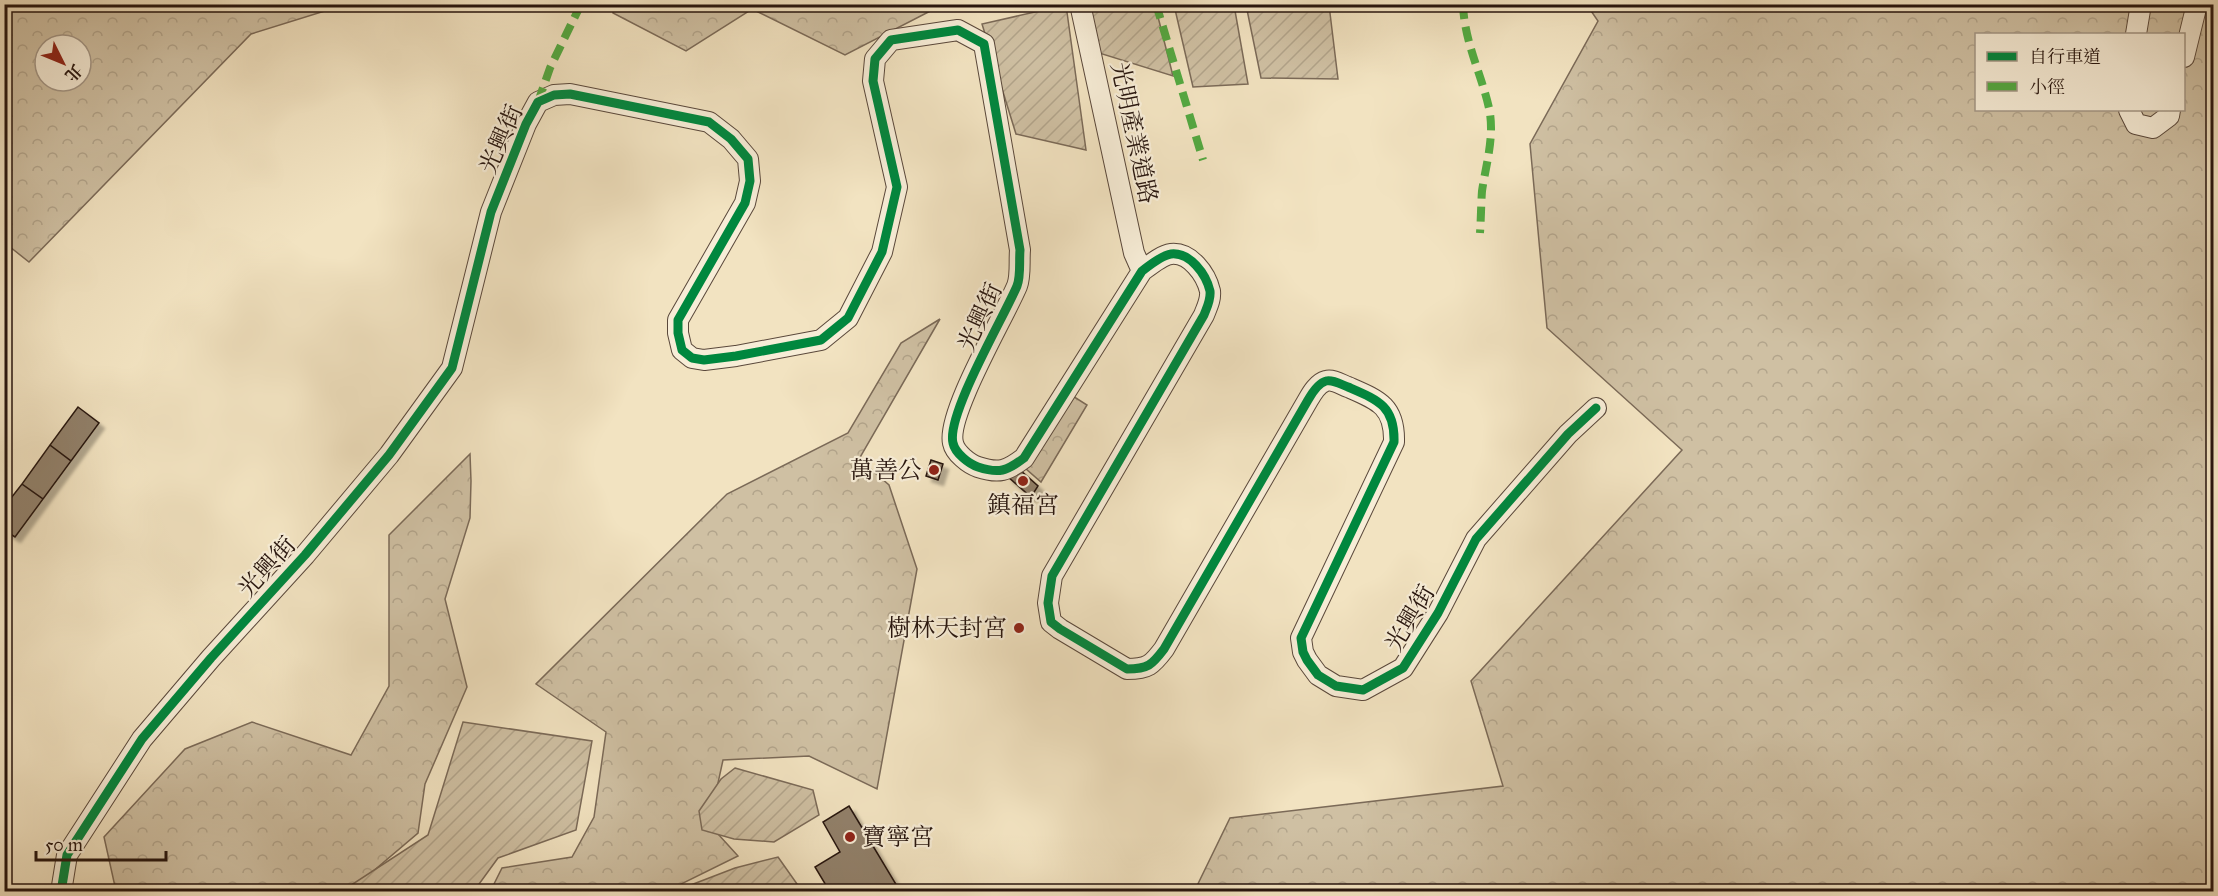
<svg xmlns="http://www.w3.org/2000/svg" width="2218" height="896" font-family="'IM FELL Great Primer','Noto Serif TC',serif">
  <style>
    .forest { fill: url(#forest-crowns); stroke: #7b6a58; stroke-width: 1.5; fill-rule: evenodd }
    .garden { fill: url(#garden-furrows); stroke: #7b6a58; stroke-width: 1.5 }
    .building { fill: #91806b; stroke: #27150e; stroke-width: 1.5; filter: url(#shadow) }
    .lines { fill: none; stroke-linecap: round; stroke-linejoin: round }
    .minor-casing { stroke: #5a483b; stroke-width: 22 }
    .minor { stroke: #f7edd7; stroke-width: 20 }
    .quiet { stroke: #53a941; stroke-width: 8; stroke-dasharray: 15 8; stroke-linecap: butt }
    .cycleway-casing { stroke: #f7edd7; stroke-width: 13 }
    .cycleway { stroke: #00873e; stroke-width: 9 }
    .poi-dot { fill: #8f2418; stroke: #f7edd7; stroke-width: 2 }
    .labels { text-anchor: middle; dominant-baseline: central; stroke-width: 4.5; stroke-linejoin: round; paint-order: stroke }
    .street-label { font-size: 24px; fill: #27150e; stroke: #f7edd7 }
    .poi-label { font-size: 24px; fill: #27150e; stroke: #f7edd7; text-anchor: end }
  </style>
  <defs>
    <pattern id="forest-crowns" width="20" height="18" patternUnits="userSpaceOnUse" patternTransform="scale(1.5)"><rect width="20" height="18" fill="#cfc0a3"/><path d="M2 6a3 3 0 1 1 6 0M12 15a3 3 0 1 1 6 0" fill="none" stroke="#b2a48b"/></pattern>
    <pattern id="garden-furrows" width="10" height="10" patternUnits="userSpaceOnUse" patternTransform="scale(1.5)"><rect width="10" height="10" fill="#cfc0a3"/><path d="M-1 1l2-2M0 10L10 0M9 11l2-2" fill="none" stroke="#b2a48b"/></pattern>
    <filter id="shadow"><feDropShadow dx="5.5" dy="5.5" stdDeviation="1.5" flood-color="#0004"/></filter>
  </defs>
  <rect width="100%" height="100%" fill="#f2e3c1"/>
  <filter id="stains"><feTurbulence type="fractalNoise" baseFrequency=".00333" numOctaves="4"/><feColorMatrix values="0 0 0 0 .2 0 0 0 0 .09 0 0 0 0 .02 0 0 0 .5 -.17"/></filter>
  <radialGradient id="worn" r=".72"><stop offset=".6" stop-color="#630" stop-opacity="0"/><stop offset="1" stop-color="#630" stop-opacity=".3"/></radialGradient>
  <path class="forest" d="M46 4 47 6 344 5 251 34 29 262 5 243V5ZM45 45H81V81H45Z
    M613 5H942L845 55 752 9 686 51 613 13Z
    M1587 5H2213V891L1194 892 1230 818 1503 786 1471 681 1682 450 1547 328 1530 144 1598 21ZM1976 34H2184V110H1976Z
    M940 319 859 459 889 485 917 569 877 789 809 756 723 760 709 824 738 856 681 884 674 891 490 892 502 868 572 857 594 817 606 732 536 684 727 494 848 433 901 343Z
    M1068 393 1087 405 1041 482 1025 468Z
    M470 454 471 481 470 518 445 599 467 687 425 784 418 833 371 873 356 892 116 891 104 837 185 749 252 722 351 755 389 686V535Z"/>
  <path class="garden" d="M1066 5 1086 150 1016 134 982 24Z
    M1083 5H1155L1173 76 1099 53Z
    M1174 5H1234L1248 84 1193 87Z
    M1246 5H1329L1338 79 1261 78Z
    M463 722 592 741 576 830 498 858 474 891H342L428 835Z
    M735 768 813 790 819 815 774 842 734 839 702 830 699 811 721 779Z
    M778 857 802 891H679L683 888 735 868Z"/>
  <path class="building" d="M78 407 99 423 71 461 50 445Z
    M50 445 71 461 43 499 22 484Z
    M931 460 943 464 938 480 926 476Z
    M1019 469 1038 486 1031 497 1007 476Z
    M22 484 43 499 15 537 4 530V507Z
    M849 806 897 886 888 892H872L868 885 856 892H830L815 867 840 852 823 822Z"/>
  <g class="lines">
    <g class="minor-casing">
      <path id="minor" d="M1080 4 1134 253 1142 271
        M2136 34 2141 4
        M2184 57 2197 4
        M2129 110 2136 124 2153 128 2169 116 2170 110
        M61 892 67 855 142 739 211 658 305 555 389 455 452 368 491 212 526 124 538 102 554 95 570 94 709 122 731 139 748 159 750 181 745 203 678 320V333L682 350 692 358 704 360 736 356 821 340 848 318 882 252 897 187 873 81 875 59 891 40 958 30 984 44 1020 250C1019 261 1021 276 1017 286 1004 317 946 415 953 443 955 453 969 464 978 467 999 474 1007 471 1024 458L1142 271C1150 265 1162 255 1171 254 1190 252 1206 274 1210 291 1211 300 1207 307 1204 315L1052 576 1048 603 1051 622 1060 629 1127 669C1148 669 1152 665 1164 649L1308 400C1312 393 1318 383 1326 381 1333 379 1342 385 1348 387 1378 400 1395 406 1394 442L1301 638 1303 652 1307 660 1318 675 1336 686 1363 690 1403 668 1438 613 1476 539 1568 434 1596 408"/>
    </g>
    <use href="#minor" class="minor"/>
    <path class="quiet" d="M1156 4 1203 160
      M1463 4C1464 41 1481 73 1489 108 1495 136 1486 164 1482 191 1481 205 1481 219 1480 233
      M538 102 550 68 581 4"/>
    <g class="cycleway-casing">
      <path id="cycleway" d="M61 892 67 855 142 739 211 658 305 555 389 455 452 368 491 212 526 124 538 102 554 95 570 94 709 122 731 139 748 159 750 181 745 203 678 320V333L682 350 692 358 704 360 736 356 821 340 848 318 882 252 897 187 873 81 875 59 891 40 958 30 984 44 1020 250C1019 261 1021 276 1017 286 1004 317 946 415 953 443 955 453 969 464 978 467 999 474 1007 471 1024 458L1142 271C1150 265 1162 255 1171 254 1190 252 1206 274 1210 291 1211 300 1207 307 1204 315L1052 576 1048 603 1051 622 1060 629 1127 669C1148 669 1152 665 1164 649L1308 400C1312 393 1318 383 1326 381 1333 379 1342 385 1348 387 1378 400 1395 406 1394 442L1301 638 1303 652 1307 660 1318 675 1336 686 1363 690 1403 668 1438 613 1476 539 1568 434 1596 408"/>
    </g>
    <use href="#cycleway" class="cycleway"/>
  </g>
  <g class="poi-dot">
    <circle cx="934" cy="470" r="6"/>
    <circle cx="1023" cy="481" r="6"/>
    <circle cx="1019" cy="628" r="6"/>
    <circle cx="850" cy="837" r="6"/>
  </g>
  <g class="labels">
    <g class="street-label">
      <text transform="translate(1134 133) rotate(78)">光明產業道路</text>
      <text transform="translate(501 139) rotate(-66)">光興街</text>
      <text transform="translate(980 317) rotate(-65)">光興街</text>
      <text transform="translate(267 567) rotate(-48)">光興街</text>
      <text transform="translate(1410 618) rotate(-59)">光興街</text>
    </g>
    <g class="poi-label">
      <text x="922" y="470">萬善公</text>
      <text x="1023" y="505" text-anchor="middle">鎮福宮</text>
      <text x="1007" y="628">樹林天封宮</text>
      <text x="862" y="837" text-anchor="start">寶寧宮</text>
    </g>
  </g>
  <rect width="2218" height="896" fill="none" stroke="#f2e3c1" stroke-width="24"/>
  <rect x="6" y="6" width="2206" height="884" fill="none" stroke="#27150e" stroke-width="3"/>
  <rect x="12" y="12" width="2194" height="872" fill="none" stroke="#27150e" stroke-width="1.5"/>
  <rect x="1975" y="33" width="210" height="78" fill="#f7edd7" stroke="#a49787" stroke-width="1.5"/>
  <rect x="1987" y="52" width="30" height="9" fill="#00873e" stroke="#a49787" stroke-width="1.5"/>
  <text x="2029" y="63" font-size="18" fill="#27150e">自行車道</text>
  <rect x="1987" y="82" width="30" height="9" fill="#53a941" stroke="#a49787" stroke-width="1.5"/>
  <text x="2029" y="93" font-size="18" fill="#27150e">小徑</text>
  <g transform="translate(63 63) rotate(133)"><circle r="28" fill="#f7edd7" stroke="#a49787" stroke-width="1.5"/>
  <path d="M0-4.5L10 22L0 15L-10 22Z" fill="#8f2418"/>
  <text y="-9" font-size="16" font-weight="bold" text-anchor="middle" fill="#27150e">北</text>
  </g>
  <path d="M36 851v9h130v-9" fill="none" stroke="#27150e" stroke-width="3"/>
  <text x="45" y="851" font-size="18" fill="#27150e" stroke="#f7edd7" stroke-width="4.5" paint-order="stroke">50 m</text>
  <rect width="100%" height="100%" filter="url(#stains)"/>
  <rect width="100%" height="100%" fill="url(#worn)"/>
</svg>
